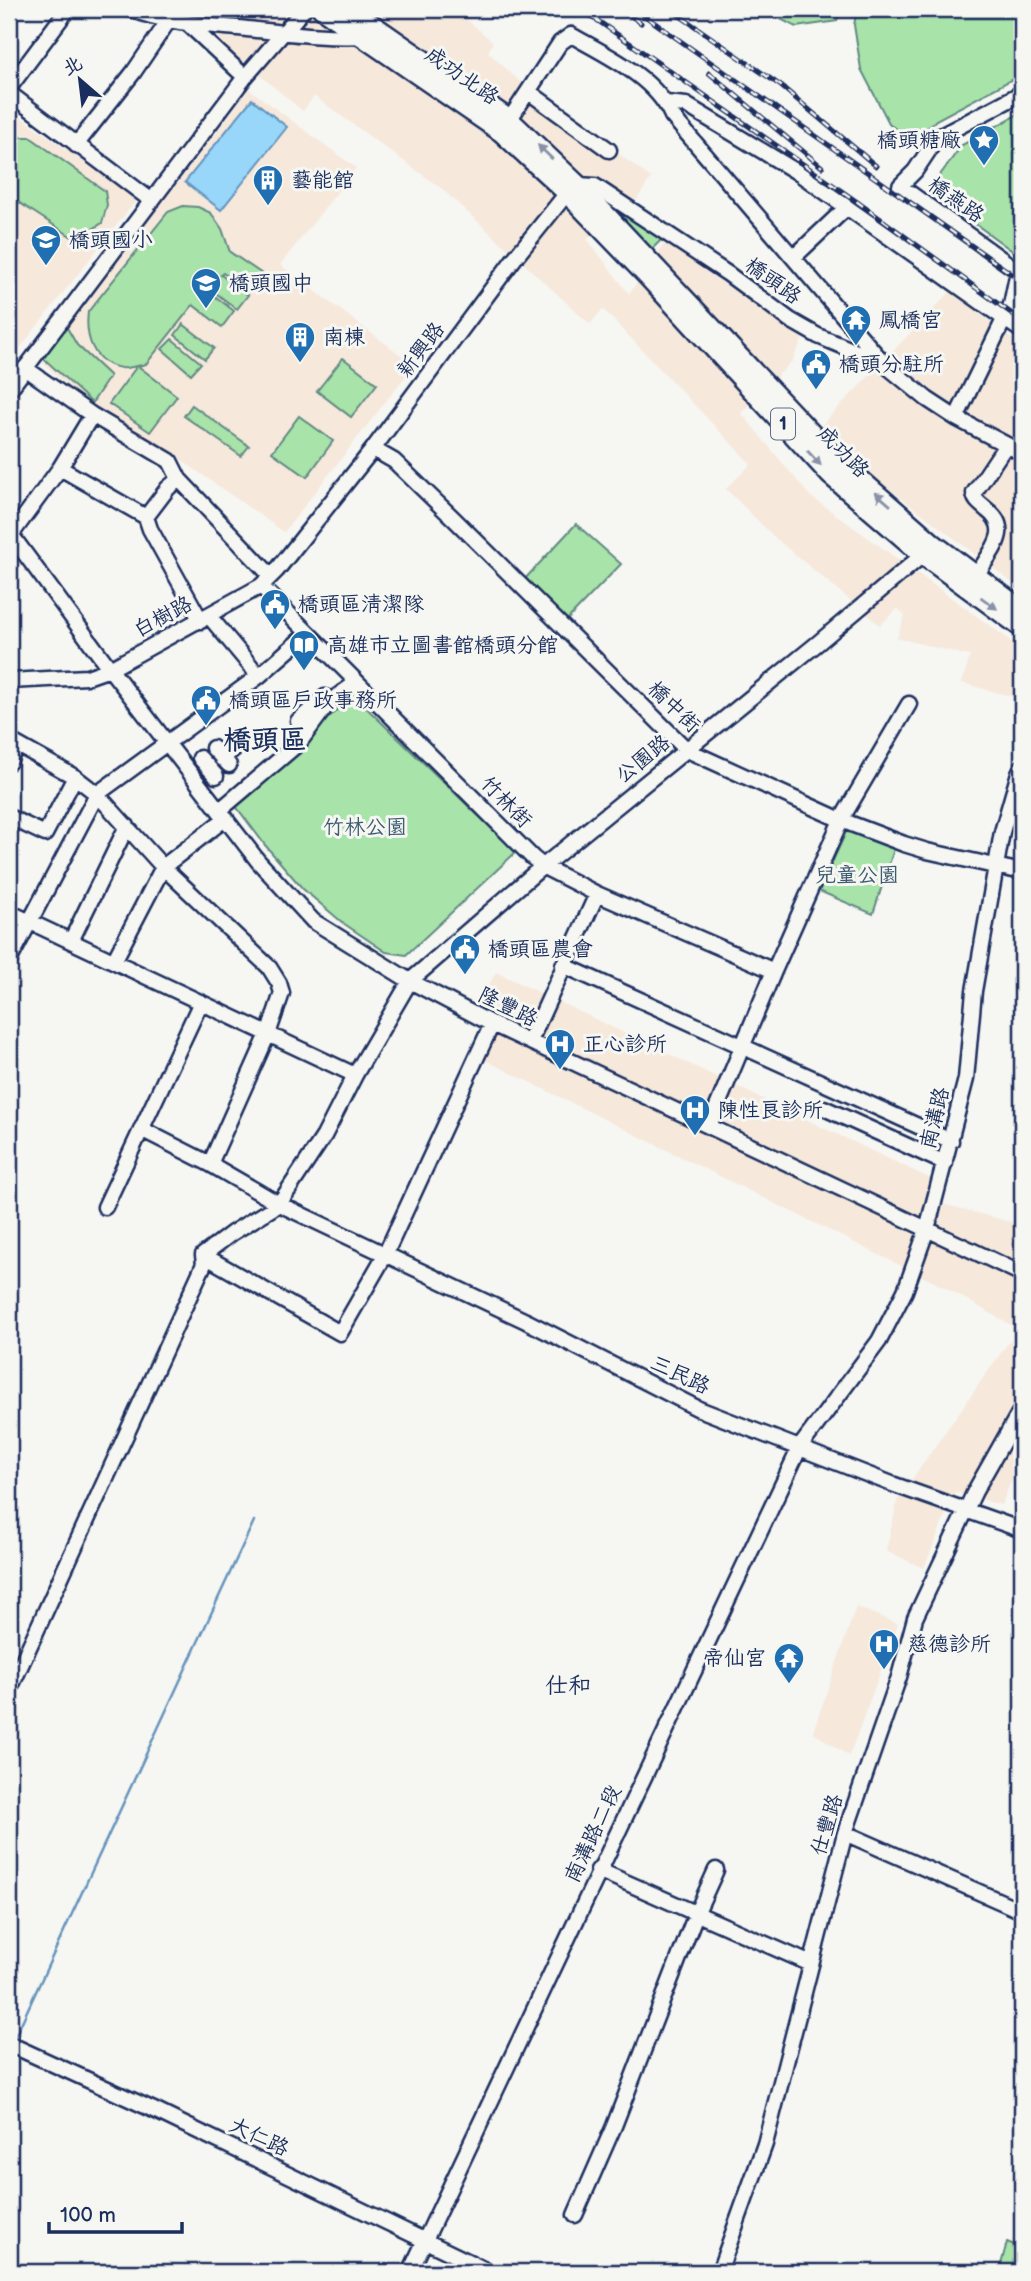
<svg xmlns="http://www.w3.org/2000/svg" width="1031" height="2281" font-family="'Balsamiq Sans','LXGW WenKai TC',sans-serif">
  <style>
    .built { fill: #f6e8db }
    .green { fill: #a8e3a9; stroke: #628984; stroke-width: 2 }
    .water { fill: #98d7fa; stroke: #6694bc; stroke-width: 2 }
    .lines { fill: none; stroke-linecap: round; stroke-linejoin: round }
    .stream { stroke: #6694bc; stroke-width: 2.5 }
    .minor-casing { stroke: #1b2f5e; stroke-width: 19 }
    .major-casing { stroke: #1b2f5e; stroke-width: 23 }
    .minor { stroke: #f6f6f2; stroke-width: 14 }
    .major { stroke: #f6f6f2; stroke-width: 18 }
    .rail-casing { stroke: #1b2f5e; stroke-width: 5 }
    .rail { stroke: #f6f6f2; stroke-width: 2.5; stroke-dasharray: 8; stroke-linecap: butt }
    .oneway { fill: #8892a8 }
    .labels { text-anchor: middle; dominant-baseline: central; stroke-width: 6; stroke-linejoin: round; paint-order: stroke }
    .shield { fill: #f6f6f2; stroke: #5d6b8a; stroke-width: 2 }
    .shield-label { font-size: 19px; font-weight: bold; fill: #1b2f5e }
    .street-label { font-size: 21px; fill: #1b2f5e; stroke: #f6f6f2 }
    .poi-label { font-size: 21px; fill: #1b2f5e; stroke: #f6f6f2; text-anchor: start }
    .park-label { font-size: 21px; fill: #3e5c71; stroke: #f6f6f2 }
    .neighbourhood-label { font-size: 23px; fill: #1b2f5e; stroke: #f6f6f2 }
    .district-label { font-size: 28px; font-weight: bold; fill: #1b2f5e; stroke: #f6f6f2 }
  </style>
  <rect width="100%" height="100%" fill="#f6f6f2"/>
  <filter id="ink" filterUnits="userSpaceOnUse"><feTurbulence type="fractalNoise" baseFrequency=".0143" numOctaves="2"/><feDisplacementMap in="SourceGraphic" scale="14" xChannelSelector="R" yChannelSelector="G"/><feConvolveMatrix kernelMatrix="1 2 1 2 8 2 1 2 1" color-interpolation-filters="sRGB"/></filter>
  <g filter="url(#ink)">
    <path class="built" d="M199 9H454L493 42 488 52 519 81 651 178 635 202 587 239 629 294 665 243 803 338 792 361 741 413 810 496 1022 649V699L962 683 970 656 897 638 905 616 898 608 880 625 774 537 726 489 751 464 603 309 590 324 441 188 314 96 303 111 191 18Z
      M249 89 356 168 280 265 414 365 284 532 167 450 82 400 35 355 178 183Z
      M9 109 137 199 19 349 9 341Z
      M951 291 1022 347V590L815 432Z
      M496 972 935 1181 931 1201 1022 1225V1455L1001 1505 955 1492 924 1568 886 1551 898 1499 1018 1329 948 1289 483 1059 500 1019 476 1009Z
      M856 1607 898 1624 849 1756 813 1732Z"/>
    <path class="green" d="M761 9H840L837 21 796 27Z
      M857 9H1022V74L936 120 915 140 890 125 861 69 854 25Z
      M1022 112V258L929 190 962 145Z
      M19 137H30L105 191 107 205 102 223 82 236 72 237 9 196V140Z
      M183 206 198 207 211 213 222 229 230 252 262 274 250 291 223 273 221 275 248 295 237 309 209 288 207 290 234 311 222 327 193 305 146 364 138 366 177 396 150 432 109 404 137 366C132 367 126 369 121 368 92 363 85 336 88 312L168 212Z
      M628 212 663 238 652 249 621 218Z
      M183 324 214 348 205 359 175 335Z
      M66 326 77 345 110 376 92 403 41 356Z
      M172 339 201 363 191 374 162 349Z
      M343 358 377 384 351 417 317 391Z
      M192 405 249 446 241 456 184 416Z
      M299 416 333 441 307 477 272 452Z
      M576 524 621 564 565 622 523 581Z
      M353 695 516 852 406 955 386 952 343 923 303 889 265 845 235 805Z
      M847 830 895 846 873 914 819 891Z
      M1007 2242 1022 2248V2272H999Z"/>
    <path class="water" d="M252 99 287 127 221 210 185 182Z"/>
    <g class="lines">
      <path class="stream" d="M14 2039 254 1521"/>
      <g class="minor-casing">
        <path id="minor" d="M131 9C167 24 208 25 247 29 286 33 326 38 365 36
          M187 23 245 77
          M9 88 68 9
          M529 92 609 150
          M9 93 152 201
          M666 103 686 105 797 172 1022 331
          M504 128 560 43 571 35C606 55 655 77 672 116L880 359
          M76 145 133 73 169 20
          M794 257 846 208
          M25 368 92 415 170 461 179 479 271 576
          M9 390 245 77 304 9
          M956 418 1011 305 1018 271 900 186 915 171 937 138 1022 93
          M373 449 394 461 453 518 687 750 841 820 904 844 927 851 1022 872
          M60 468 146 517 150 529 201 621
          M146 517 168 488 179 479
          M9 532 110 669 258 861 313 921 410 981 492 1024 1022 1274
          M11 535 60 468 92 415
          M976 576C990 552 1014 530 987 510 981 504 975 502 974 493L1006 445
          M261 586 533 858 544 867 597 894 774 971
          M209 616 259 676
          M9 681 87 677 110 669 261 586 277 570 373 449 514 259 567 193 578 185 595 186 728 274 790 320 818 336 883 363 927 399 956 418 1022 453
          M306 730 298 721 325 697
          M9 740 75 777 97 794 163 867 269 967 279 983 282 993 268 1034 210 1164
          M213 748 229 765
          M200 758 216 776
          M222 759 236 747
          M9 762 17 745
          M220 810 299 743 329 702 356 683
          M9 817 45 834 75 777
          M9 912 355 1075
          M71 941 127 826
          M9 961 97 794 259 676 307 634
          M114 961 163 867 226 818
          M563 965 951 1141
          M530 1041 597 894
          M824 1108 945 1163
          M709 1126 774 971 841 820 909 704
          M141 1129 210 1164 279 1204 526 1321 699 1409 892 1484 1022 1530
          M105 1207 201 1002
          M203 1255 232 1233 279 1204 324 1136 355 1075 410 981 536 872 818 643 931 548
          M203 1255 340 1333 385 1255 492 1024
          M9 1691 204 1264 203 1255
          M845 1833 1022 1911
          M598 1870 811 1964
          M9 2044 156 2111 490 2272
          M575 2215 614 2126 696 1914 716 1870
          M410 2272 800 1447 879 1341 905 1291 927 1229 966 1079 974 991 1002 832 1019 773 1022 767
          M719 2272 765 2144 845 1833 899 1677 915 1618 975 1491 1022 1408"/>
      </g>
      <g class="major-casing">
        <path id="major" d="M322 9 501 132 567 193 647 276 830 475 924 556 1022 628
          M350 9 510 120 578 185 828 451 934 544 1022 610"/>
      </g>
      <use href="#minor" class="minor"/>
      <use href="#major" class="major"/>
      <g class="rail-casing">
        <path id="rail" d="M581 9 856 201 1022 321
          M621 9 641 23
          M635 9 1022 281
          M670 9 781 86 876 166
          M709 73 822 167"/>
      </g>
      <use href="#rail" class="rail"/>
    </g>
    <defs><path id="oneway-solid" d="M-6-.8H1V-3.2L6.5 0L1 3.2V.8H-6Z" transform="scale(1.75)"/></defs>
    <g class="oneway">
      <use href="#oneway-solid" transform="translate(545 152) rotate(-136)"/>
      <use href="#oneway-solid" transform="translate(814 458) rotate(47)"/>
      <use href="#oneway-solid" transform="translate(883 499) rotate(-139)"/>
      <use href="#oneway-solid" transform="translate(989 603) rotate(36)"/>
    </g>
  </g>
  <defs>
    <g id="sight-pin" transform="scale(1.575)"><path d="M0 17L-7.5 6A9.5 9.5 0 1 1 7.5 6Z" fill="#1f6fb2" stroke="#f6f6f2"/><path d="M0-6L1.8-2.2L6-1.7L2.9 1.2L3.7 5.4L0 3.3L-3.7 5.4L-2.9 1.2L-6-1.7L-1.8-2.2Z" fill="#fff"/></g>
    <g id="building-pin" transform="scale(1.575)"><path d="M0 17L-7.5 6A9.5 9.5 0 1 1 7.5 6Z" fill="#1f6fb2" stroke="#f6f6f2"/><path d="M-4-6H4V6H1V3H-1V6H-4ZM-2.5-4.3h1.7v1.8h-1.7ZM.8-4.3h1.7v1.8H.8ZM-2.5-1h1.7V.8h-1.7ZM.8-1h1.7V.8H.8Z" fill="#fff"/></g>
    <g id="school-pin" transform="scale(1.575)"><path d="M0 17L-7.5 6A9.5 9.5 0 1 1 7.5 6Z" fill="#1f6fb2" stroke="#f6f6f2"/><path d="M0-5L7-2L0 1L-7-2ZM-4 1L0 2.5L4 1V4Q0 6-4 4Z" fill="#fff"/></g>
    <g id="temple-pin" transform="scale(1.575)"><path d="M0 17L-7.5 6A9.5 9.5 0 1 1 7.5 6Z" fill="#1f6fb2" stroke="#f6f6f2"/><path d="M0-6L5-2H3V0L6.5 2.5H4V6H1.5V3h-3V6H-4V2.5H-6.5L-3 0V-2H-5Z" fill="#fff"/></g>
    <g id="civic-pin" transform="scale(1.575)"><path d="M0 17L-7.5 6A9.5 9.5 0 1 1 7.5 6Z" fill="#1f6fb2" stroke="#f6f6f2"/><path d="M-.6-6.5H3V-4.5H.6V-3L4-1V1h2V6H-6V1h2V-1L-.6-3ZM-1.2 2.5V6h2.4V2.5Z" fill="#fff"/></g>
    <g id="library-pin" transform="scale(1.575)"><path d="M0 17L-7.5 6A9.5 9.5 0 1 1 7.5 6Z" fill="#1f6fb2" stroke="#f6f6f2"/><path d="M-6-4Q-3-5.5-.7-3.5V5Q-3 3-6 4ZM6-4Q3-5.5 .7-3.5V5Q3 3 6 4Z" fill="#fff"/></g>
    <g id="hospital-pin" transform="scale(1.575)"><path d="M0 17L-7.5 6A9.5 9.5 0 1 1 7.5 6Z" fill="#1f6fb2" stroke="#f6f6f2"/><path d="M-5-5h3v3.5h4V-5h3V5h-3V1.5h-4V5h-3Z" fill="#fff"/></g>
  </defs>
  <g fill-rule="evenodd">
    <use href="#sight-pin" x="984" y="140"/>
    <use href="#building-pin" x="268" y="180"/>
    <use href="#school-pin" x="46" y="240"/>
    <use href="#school-pin" x="206" y="283"/>
    <use href="#temple-pin" x="856" y="320"/>
    <use href="#building-pin" x="300" y="337"/>
    <use href="#civic-pin" x="816" y="364"/>
    <use href="#civic-pin" x="275" y="604"/>
    <use href="#library-pin" x="304" y="645"/>
    <use href="#civic-pin" x="206" y="700"/>
    <use href="#civic-pin" x="465" y="949"/>
    <use href="#hospital-pin" x="560" y="1044"/>
    <use href="#hospital-pin" x="695" y="1110"/>
    <use href="#hospital-pin" x="884" y="1644"/>
    <use href="#temple-pin" x="789" y="1658"/>
  </g>
  <g class="labels">
    <rect class="shield" x="771" y="408.5" width="24" height="31" rx="5"/>
    <g class="shield-label">
      <text x="783" y="424">1</text>
    </g>
    <g class="street-label">
      <text transform="translate(462 76) rotate(35)">成功北路</text>
      <text transform="translate(956 200) rotate(35)">橋燕路</text>
      <text transform="translate(773 281) rotate(36)">橋頭路</text>
      <text transform="translate(421 350) rotate(-53)">新興路</text>
      <text transform="translate(843 452) rotate(45)">成功路</text>
      <text transform="translate(163 617) rotate(-28)">白樹路</text>
      <text transform="translate(674 707) rotate(44)">橋中街</text>
      <text transform="translate(643 759) rotate(-39)">公園路</text>
      <text transform="translate(506 802) rotate(45)">竹林街</text>
      <text transform="translate(508 1007) rotate(26)">隆豐路</text>
      <text transform="translate(935 1118) rotate(-76)">南溝路</text>
      <text transform="translate(680 1375) rotate(25)">三民路</text>
      <text transform="translate(827 1825) rotate(-73)">仕豐路</text>
      <text transform="translate(593 1834) rotate(-65)">南溝路二段</text>
      <text transform="translate(259 2137) rotate(25)">大仁路</text>
    </g>
    <g class="poi-label">
      <text x="961" y="140" text-anchor="end">橋頭糖廠</text>
      <text x="291" y="180">藝能館</text>
      <text x="69" y="240">橋頭國小</text>
      <text x="229" y="283">橋頭國中</text>
      <text x="879" y="320">鳳橋宮</text>
      <text x="323" y="337">南棟</text>
      <text x="839" y="364">橋頭分駐所</text>
      <text x="298" y="604">橋頭區清潔隊</text>
      <text x="327" y="645">高雄市立圖書館橋頭分館</text>
      <text x="229" y="700">橋頭區戶政事務所</text>
      <text x="488" y="949">橋頭區農會</text>
      <text x="583" y="1044">正心診所</text>
      <text x="718" y="1110">陳性良診所</text>
      <text x="907" y="1644">慈德診所</text>
      <text x="766" y="1658" text-anchor="end">帝仙宮</text>
    </g>
    <g class="park-label">
      <text x="365" y="827">竹林公園</text>
      <text x="857" y="875">兒童公園</text>
    </g>
    <g class="neighbourhood-label">
      <text x="568" y="1686">仕和</text>
    </g>
    <g class="district-label">
      <text x="265" y="740">橋頭區</text>
    </g>
  </g>
  <rect width="1031" height="2281" fill="none" stroke="#f6f6f2" stroke-width="35"/>
  <rect x="18" y="18" width="996" height="2246" fill="none" stroke="#1b2f5e" stroke-width="2.5" filter="url(#ink)"/>
  <g transform="translate(80 80) rotate(332)" stroke="#f6f6f2" stroke-width="5" paint-order="stroke">
  <path d="M0-5L12 26L0 18L-12 26Z" fill="#1b2f5e"/>
  <text y="-10" font-size="19" font-weight="bold" text-anchor="middle" fill="#1b2f5e">北</text>
  </g>
  <path d="M49 2222v10h133v-10" fill="none" stroke="#1b2f5e" stroke-width="3.5"/>
  <text x="60" y="2222" font-size="21" fill="#1b2f5e" stroke="#f6f6f2" stroke-width="5" paint-order="stroke">100 m</text>
</svg>
